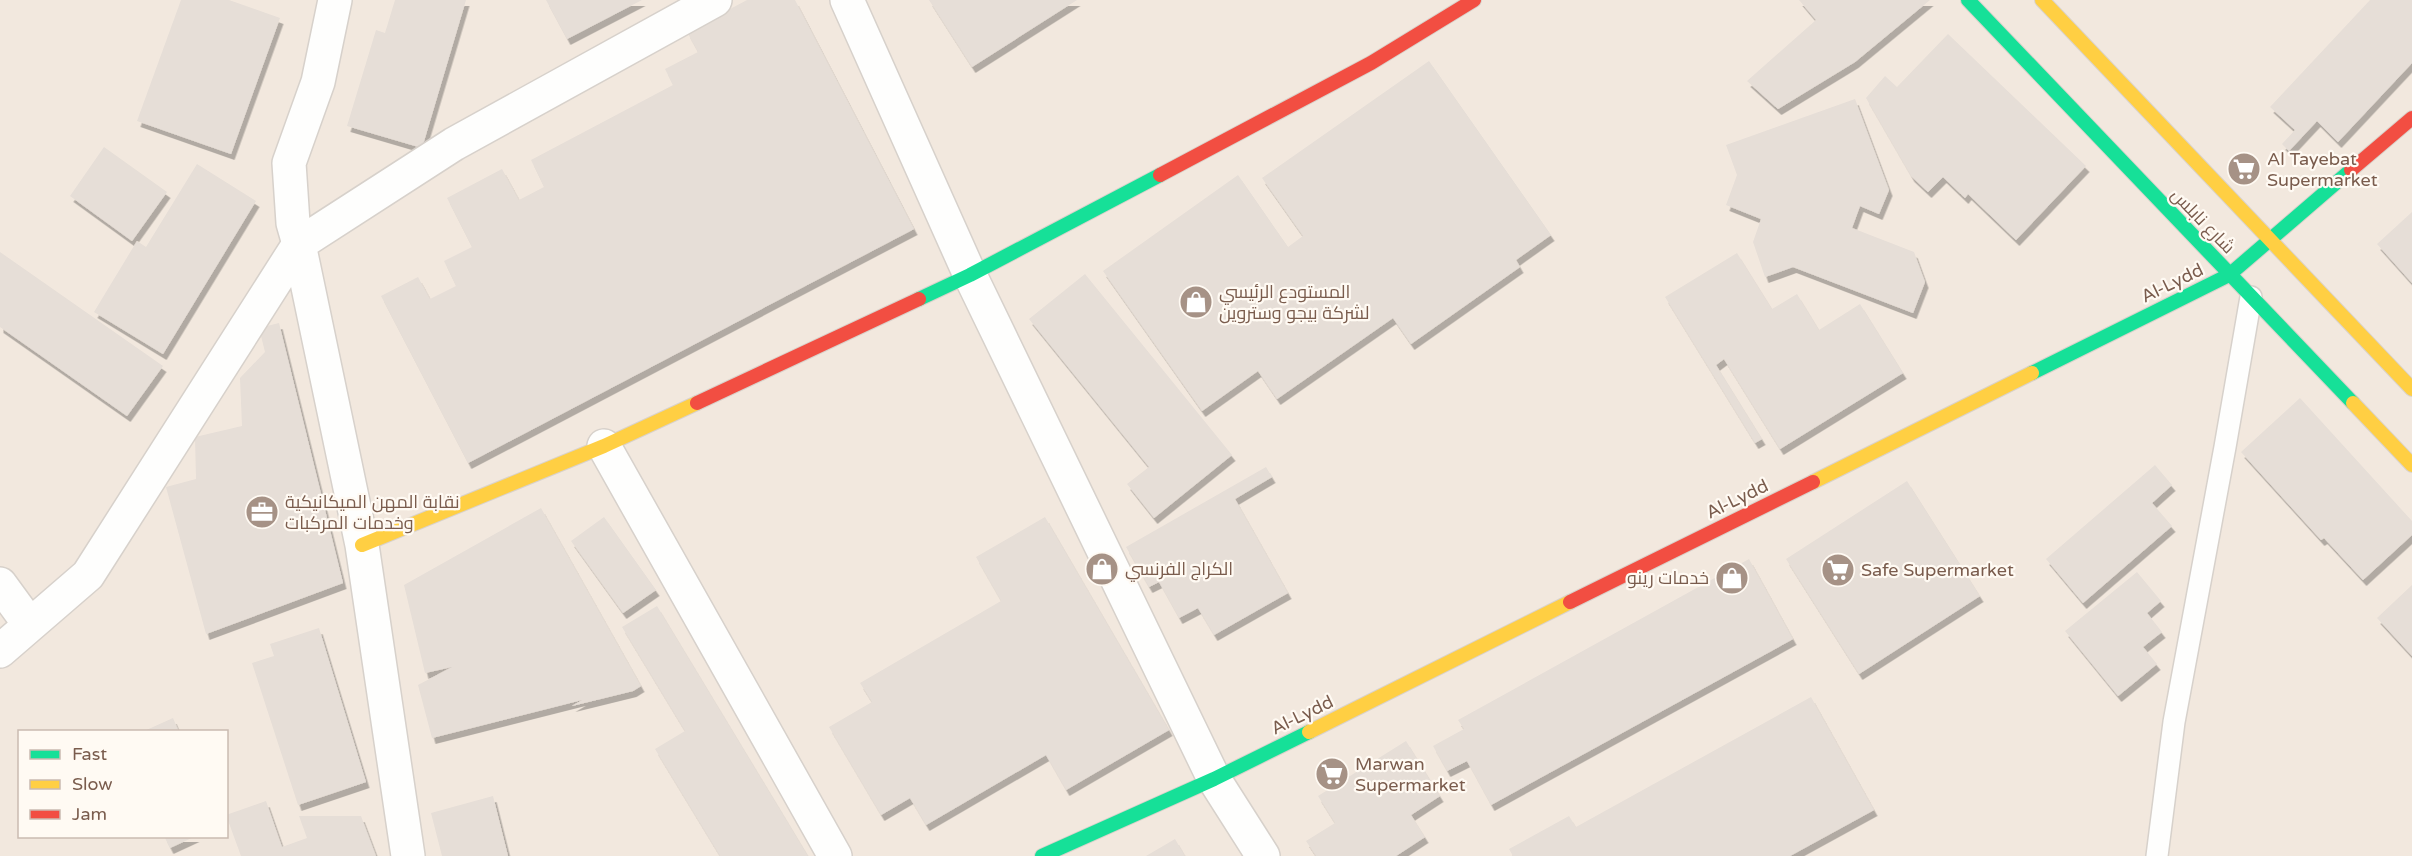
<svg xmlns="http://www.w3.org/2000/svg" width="2412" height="856" font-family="'Varela Round',Cairo,sans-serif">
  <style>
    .residential { fill: #f2e8de; fill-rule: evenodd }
    .building { fill: #e6ded7; filter: url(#shadow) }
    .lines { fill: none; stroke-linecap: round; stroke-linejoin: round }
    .lane-casing { stroke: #d7d1cb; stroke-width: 24 }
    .street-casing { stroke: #d7d1cb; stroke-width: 36 }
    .fast-casing { stroke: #d9d2cb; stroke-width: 16 }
    .slow-casing { stroke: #d9d2cb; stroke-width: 16 }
    .jam-casing { stroke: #d9d2cb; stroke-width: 16 }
    .lane { stroke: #fefefd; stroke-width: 21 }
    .street { stroke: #fefefd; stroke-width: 33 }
    .fast { stroke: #16e098; stroke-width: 14 }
    .slow { stroke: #ffcf43; stroke-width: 14 }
    .jam { stroke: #f24e42; stroke-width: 14 }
    .labels { text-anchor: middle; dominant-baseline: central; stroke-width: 4.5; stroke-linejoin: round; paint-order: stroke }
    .poi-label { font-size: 18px; fill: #7a5c4d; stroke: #fffaf3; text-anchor: start }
    .street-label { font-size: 18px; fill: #7a5c4d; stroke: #fffaf3 }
  </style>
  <defs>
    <filter id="shadow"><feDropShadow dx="3.5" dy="6" stdDeviation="0" flood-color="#0004"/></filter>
  </defs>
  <rect width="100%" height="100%" fill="#f9f5f0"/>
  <path class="residential" d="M0 0H2412V856H0ZM20 732H226V836H20Z"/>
  <path class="building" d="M181 0H229L280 18 231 154 137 121Z
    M395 0H466L422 148 347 126 376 30 385 33Z
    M546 0H642L567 39Z
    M747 0H795L914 229 468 463 381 296 418 277 430 299 456 286 444 261 472 247 447 198 502 169 519 200 544 187 531 160 673 85 665 69 698 52 687 32Z
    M929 0H1077L972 67Z
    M1799 0H1930L1855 62 1778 109 1747 81 1816 20Z
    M2370 0H2412V63L2338 142 2317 121 2289 151 2282 144 2295 130 2270 107Z
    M1948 34 2086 166 2016 240 1968 194 1965 198 1943 177 1928 192 1911 176 1866 98 1885 76 1897 87Z
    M1429 61 1551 235 1516 260 1520 267 1411 344 1393 318 1277 399 1258 371 1202 411 1103 271 1238 175 1288 247 1303 236 1262 178Z
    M1855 99 1889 190 1879 214 1860 206 1852 228 1914 252 1925 282 1913 313 1793 267 1765 277 1753 242 1761 219 1726 205 1737 175 1726 145Z
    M104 147 167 192 132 241 70 196Z
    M197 164 256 201 163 354 94 312 137 241 146 247Z
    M2412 212V283L2377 244Z
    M0 252 163 366 127 416 0 327Z
    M1737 253 1772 309 1797 294 1819 330 1860 304 1903 373 1780 449 1724 359 1716 365 1762 439 1755 443 1665 297Z
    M1085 274 1232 455 1154 518 1127 484 1149 467 1029 319Z
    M279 323 343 583 206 634 166 487 196 479 195 437 242 426 240 378 265 352 259 328Z
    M2300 398 2412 521V535L2363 580 2324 538 2321 540 2241 452Z
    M2155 465 2172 485 2152 503 2172 526 2083 603 2046 559Z
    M1266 467 1272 477 1235 499 1288 593 1214 635 1198 608 1179 618 1159 582 1149 587 1126 547Z
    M1907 481 1980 596 1859 674 1786 559Z
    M541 508 641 686 633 691 572 706 582 700 432 738 418 685 452 667 425 673 404 585Z
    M604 517 656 590 623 613 571 541Z
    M1045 517 1169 730 1066 790 1046 755 926 825 910 798 881 815 829 727 872 702 860 683 1001 601 976 557Z
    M1749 559 1793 639 1491 805 1467 761 1447 771 1433 746 1464 729 1458 720Z
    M2137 572 2161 601 2147 613 2162 632 2143 647 2157 664 2118 696 2065 631Z
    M2412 585V656L2377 618Z
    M657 606 808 856H720L655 749 685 731 622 627Z
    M319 628 366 782 298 805 252 663 274 656 270 644Z
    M1811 697 1874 810 1790 856H1513L1509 849 1569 816 1576 827Z
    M173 718 179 732H142Z
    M1406 741 1440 796 1411 815 1425 837 1396 856H1316L1306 841 1335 823 1318 796Z
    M493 796 508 856H442L431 813Z
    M266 801 282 847 307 838 299 816H361L376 856H241L226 815Z
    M164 836H196L170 848Z
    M1175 839 1185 856H1146Z"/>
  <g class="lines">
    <g class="lane-casing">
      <path id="lane" d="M2157 856 2174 722 2225 447 2251 297"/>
    </g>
    <g class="street-casing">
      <path id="street" d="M335 0 318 82 289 163 293 223 299 244 362 545 408 856
        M847 0 970 275 1214 779 1263 856
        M604 446 835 856
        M0 584 30 625
        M0 651 88 575 299 244 454 144 715 0"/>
    </g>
    <g class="fast-casing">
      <path id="fast" d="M1968 0 2353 403
        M919 299 970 275 1160 175
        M2032 373 2229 275 2351 170
        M1042 856 1214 779 1309 732"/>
    </g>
    <g class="slow-casing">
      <path id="slow" d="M2042 0 2412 389
        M2353 403 2412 465
        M1813 482 2032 373
        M362 545 604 446 697 403
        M1309 732 1570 602"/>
    </g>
    <g class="jam-casing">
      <path id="jam" d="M2351 170 2412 118
        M1160 175 1371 63 1474 0
        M697 403 919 299
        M1570 602 1813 482"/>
    </g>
    <use href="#lane" class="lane"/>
    <use href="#street" class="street"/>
    <use href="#fast" class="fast"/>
    <use href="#slow" class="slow"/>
    <use href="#jam" class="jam"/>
  </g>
  <defs>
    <g id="supermarket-disc" transform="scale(1.725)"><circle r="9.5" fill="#a69286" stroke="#fffaf3"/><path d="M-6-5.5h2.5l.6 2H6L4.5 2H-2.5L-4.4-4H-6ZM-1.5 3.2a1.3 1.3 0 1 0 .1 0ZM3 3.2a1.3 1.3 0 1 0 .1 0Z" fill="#fff"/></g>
    <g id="shop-disc" transform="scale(1.725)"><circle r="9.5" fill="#a69286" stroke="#fffaf3"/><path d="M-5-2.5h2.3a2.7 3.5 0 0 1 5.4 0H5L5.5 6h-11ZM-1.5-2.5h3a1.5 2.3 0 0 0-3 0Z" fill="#fff"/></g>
    <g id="office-disc" transform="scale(1.725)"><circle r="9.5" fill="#a69286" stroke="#fffaf3"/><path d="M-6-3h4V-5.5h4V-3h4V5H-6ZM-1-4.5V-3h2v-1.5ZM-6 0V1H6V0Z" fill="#fff"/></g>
  </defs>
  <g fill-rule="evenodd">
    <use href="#supermarket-disc" x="2244" y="169"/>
    <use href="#shop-disc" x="1196" y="302"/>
    <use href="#office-disc" x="262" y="512"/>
    <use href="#shop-disc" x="1102" y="569"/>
    <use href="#supermarket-disc" x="1838" y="570"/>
    <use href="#shop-disc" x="1732" y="578"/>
    <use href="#supermarket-disc" x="1332" y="774"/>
  </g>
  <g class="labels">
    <g class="poi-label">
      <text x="2267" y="159">Al Tayebat<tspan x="2267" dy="21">Supermarket</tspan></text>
      <text x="1219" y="292">المستودع الرئيسي<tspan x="1219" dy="21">لشركة بيجو وستروين</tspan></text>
      <text x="285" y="502">نقابة المهن الميكانيكية<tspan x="285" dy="21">وخدمات المركبات</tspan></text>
      <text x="1125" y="569">الكراج الفرنسي</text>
      <text x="1861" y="570">Safe Supermarket</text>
      <text x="1709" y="578" text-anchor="end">خدمات رينو</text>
      <text x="1355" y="764">Marwan<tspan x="1355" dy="21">Supermarket</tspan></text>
    </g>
    <g class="street-label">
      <text transform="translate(2203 221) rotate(46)">شارع نابلس</text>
      <text transform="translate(2172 283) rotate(-26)">Al-Lydd</text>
      <text transform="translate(1737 499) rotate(-26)">Al-Lydd</text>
      <text transform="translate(1302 715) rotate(-26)">Al-Lydd</text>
    </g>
  </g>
  <rect x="18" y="730" width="210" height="108" fill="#fffaf3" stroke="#cabbb1" stroke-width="1.5"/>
  <rect x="30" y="750" width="30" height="9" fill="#16e098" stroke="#cabbb1" stroke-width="1.5"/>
  <text x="72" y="760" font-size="18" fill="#7a5c4d">Fast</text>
  <rect x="30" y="780" width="30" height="9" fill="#ffcf43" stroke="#cabbb1" stroke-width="1.5"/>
  <text x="72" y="790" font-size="18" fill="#7a5c4d">Slow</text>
  <rect x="30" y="810" width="30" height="9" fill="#f24e42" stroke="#cabbb1" stroke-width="1.5"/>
  <text x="72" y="820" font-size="18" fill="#7a5c4d">Jam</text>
</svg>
